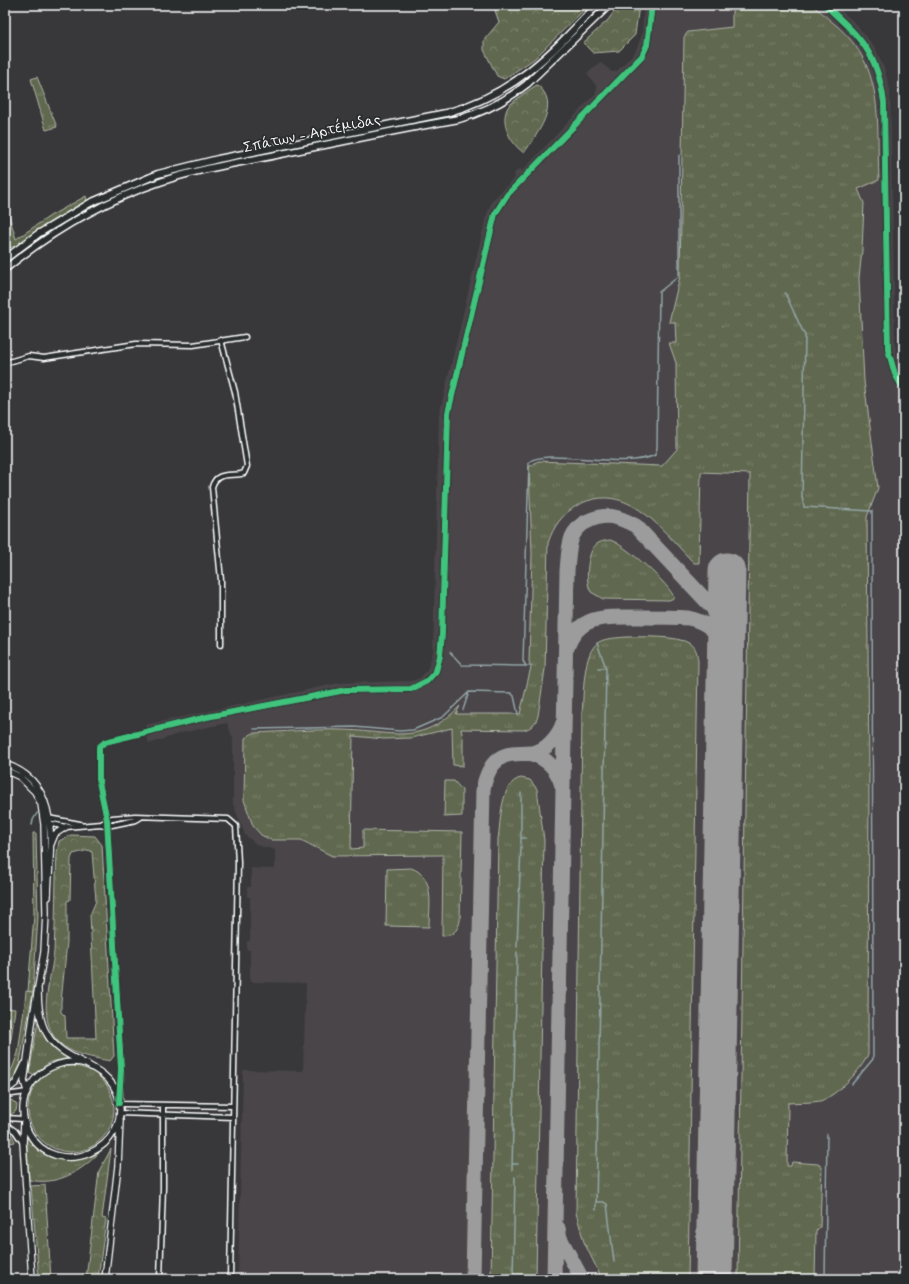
<svg xmlns="http://www.w3.org/2000/svg" width="909" height="1284" font-family="Mynerve,sans-serif">
  <style>
    .built { fill: #494549 }
    .grass { fill: url(#grass-tufts); stroke: #b0b4a8 }
    .forest { fill: url(#forest-crowns); stroke: #b0b4a8; fill-rule: evenodd }
    .lines { fill: none; stroke-linecap: round; stroke-linejoin: round }
    .stream { stroke: #93a5a7; stroke-width: 1.5 }
    .taxiway { stroke: #9c9c9c; stroke-width: 15 }
    .runway { stroke: #9c9c9c; stroke-width: 37 }
    .minor-casing { stroke: #fff; stroke-width: 7 }
    .tertiary-casing { stroke: #fff; stroke-width: 8 }
    .secondary-casing { stroke: #fff; stroke-width: 9 }
    .minor { stroke: #2a2d2e; stroke-width: 4 }
    .tertiary { stroke: #2a2d2e; stroke-width: 5.5 }
    .secondary { stroke: #2a2d2e; stroke-width: 6 }
    .cycleway-casing { stroke: #2a2d2e; stroke-width: 8 }
    .cycleway { stroke: #40c37c; stroke-width: 6 }
    .labels { text-anchor: middle; dominant-baseline: central; stroke-width: 3.5; stroke-linejoin: round; paint-order: stroke }
    .street-label { font-size: 15px; fill: #fff; stroke: #2a2d2e }
  </style>
  <defs>
    <pattern id="grass-tufts" width="24" height="20" patternUnits="userSpaceOnUse"><rect width="24" height="20" fill="#616950"/><path d="M3 7l-1-3M5 7V3M7 7l1-3M15 17l-1-3M17 17v-4M19 17l1-3" fill="none" stroke="#79806a"/></pattern>
    <pattern id="forest-crowns" width="20" height="18" patternUnits="userSpaceOnUse"><rect width="20" height="18" fill="#616950"/><path d="M2 6a3 3 0 1 1 6 0M12 15a3 3 0 1 1 6 0" fill="none" stroke="#79806a"/></pattern>
  </defs>
  <rect width="100%" height="100%" fill="#38383a"/>
  <filter id="ink" filterUnits="userSpaceOnUse"><feTurbulence type="fractalNoise" baseFrequency=".025" numOctaves="2"/><feDisplacementMap in="SourceGraphic" scale="8" xChannelSelector="R" yChannelSelector="G"/><feConvolveMatrix kernelMatrix="1 2 1 2 8 2 1 2 1" color-interpolation-filters="sRGB"/></filter>
  <g filter="url(#ink)">
    <path class="built" d="M644 5H835L857 25 876 50 884 68 890 89 895 343 897 357 904 376V1279H238L243 1070 303 1071 306 983 250 982V950H247V941H250V897H247V887H251V868L275 869V850L257 845 245 835 233 804V739L227 723 181 733 149 744 147 736 154 734 153 728H146L145 725 339 683 411 681 420 678 427 670 433 652 439 416 486 217 492 201 515 178 514 174 519 168 522 171 596 93 597 87 587 74 600 62 612 72 617 71 635 52 642 35Z"/>
    <path class="grass" d="M732 5C756 5 786 2 809 5 816 6 825 16 831 21 886 64 876 117 879 180L858 189 864 203 862 250 859 278 864 381 878 488 867 517 869 776 868 1054C863 1069 835 1097 820 1101 809 1103 799 1102 788 1103L787 1166H791L792 1162 818 1164 822 1167 820 1227 816 1231 815 1279H738L750 474 701 472 699 563H694C662 531 628 479 578 505 563 513 553 527 548 543L545 669 538 716C536 723 531 729 523 730L461 729 463 738V766L453 765 452 728 411 738 384 739 353 736 351 849 363 848V830L462 832 460 921C458 931 452 936 442 936L443 855 332 856 301 840H271L261 835 253 826 244 800 245 738 253 733C283 732 312 729 342 730 391 731 420 747 460 706L456 714H520L531 667 529 661 532 554 529 467 538 461 662 466 677 449 676 363 669 343H676L675 322H669L680 276 684 37 688 32 732 27Z
      M37 77 57 127 46 130 31 79Z
      M86 196 87 201 85 203 55 219 16 246 5 249V202L16 239 50 216Z
      M610 540C623 543 672 586 674 598L669 600 603 599 591 592C585 583 587 558 593 548 597 542 603 541 610 540Z
      M626 637C643 637 676 635 691 644 697 648 697 655 698 661L688 1279H602L584 1242 576 1213 582 713C584 695 582 652 599 642 605 638 618 638 626 637Z
      M521 778 530 780 537 789 544 840 536 1279H491L498 839C501 821 500 782 521 778Z
      M445 781H454L462 790V816L444 817Z
      M411 868C436 876 429 907 429 927L386 926 387 869Z
      M26 991 33 992 19 1067 15 1077 5 1087V1077L12 1069 18 1053 25 1002Z
      M5 1008 15 1009 11 1039 5 1047Z
      M38 1022 48 1043 69 1058 50 1062 33 1075 29 1073Z
      M28 1109a43 43 0 1 1 86 0a43 43 0 1 1-86 0Z
      M5 1099 13 1101 17 1105 16 1111 12 1114 5 1115Z
      M5 1129 11 1133 15 1142 5 1144Z
      M26 1133C45 1159 68 1169 99 1153 80 1172 57 1186 29 1180Z"/>
    <path class="forest" d="M493 5H589L534 59 504 79 497 76 484 50V40L499 22Z
      M619 5H639L635 35 619 51 593 53 583 43 608 20Z
      M537 85C562 103 537 134 524 153 511 144 499 123 508 107 512 102 531 88 537 85Z
      M33 833H36L38 917 33 992 28 991 34 915Z
      M71 835 95 836 102 845 114 1056 110 1061C90 1057 65 1054 53 1035 38 1009 52 978 54 951 56 918 55 885 57 853L59 841ZM89 850 92 852 96 901 90 915 96 1038H66L65 1016 61 1012V1002L67 942V901L70 900 71 859 73 854Z
      M111 1149 102 1218 106 1219 98 1279H86L99 1171Z
      M45 1185 51 1279H39L31 1186Z"/>
    <g class="lines">
      <path class="stream" d="M785 293 805 336 802 497 804 507 872 511 873 1059 852 1084
        M450 652 462 665 526 666
        M532 666H526L523 661 529 462C546 448 626 470 655 455L657 448 659 292 679 276V155
        M598 668H606
        M463 710 469 692 511 693 514 696 518 714
        M254 729 354 727 400 731 413 730 443 717 469 692
        M32 825 33 820 37 813
        M521 838V793
        M521 844V838H526
        M517 947 521 846
        M512 1164H518
        M512 1170 517 952
        M596 1202H604L607 1204 614 1262
        M596 1210 606 668 597 643
        M513 1279 515 1177
        M825 1279 827 1134"/>
      <path class="taxiway" d="M567 648C579 613 608 617 639 617 655 617 671 617 688 618 703 621 716 629 722 644
        M532 754C548 759 558 770 562 786
        M558 1228 560 1238 582 1279
        M473 1279 483 789C486 774 493 756 512 754 518 753 524 754 531 753 545 752 559 736 563 723
        M554 1279 567 571C568 560 568 548 572 537 574 532 581 524 586 522 605 512 618 516 636 526L713 608 722 627 725 654"/>
      <path class="runway" d="M714 1279 727 571"/>
      <g class="minor-casing">
        <path id="minor" d="M825 5C860 37 878 53 884 103L888 350 895 374 904 390
          M5 363 29 356 44 358 136 344 193 345 245 337
          M221 644V580L212 487C216 472 228 476 241 474L244 473 247 466 235 392 221 340
          M48 818 80 824
          M48 823 66 827 101 824 107 826 136 820 141 817
          M101 824 112 818 135 816 228 819 236 826 238 862 230 1279
          M5 1095 27 1092
          M120 1099 121 1069 107 820 99 782V747L105 742 207 717 346 690 411 689 427 681 436 671 440 656 442 634 448 413 495 214 507 195 642 56 647 45 652 5
          M119 1104 233 1106
          M119 1113 233 1117
          M5 1118 24 1119
          M5 1124 15 1131 23 1143
          M160 1279 163 1187V1106"/>
      </g>
      <g class="tertiary-casing">
        <path id="tertiary" d="M5 764C64 783 49 849 48 897
          M5 770 20 777 35 792 41 804 44 824 46 913 44 952 33 1017 25 1075 24 1081 27 1091
          M51 844 55 834 66 827
          M38 990C38 1005 39 1021 47 1034 63 1064 107 1061 118 1096 133 1150 56 1182 29 1133 8 1093 46 1053 87 1064
          M5 1091 16 1083 25 1064
          M24 1122 23 1143 32 1279
          M105 1279 118 1166 120 1120"/>
      </g>
      <g class="secondary-casing">
        <path id="secondary" d="M5 259 38 234 90 203 158 174 218 159 446 113C514 94 550 55 597 5
          M5 269C51 232 103 201 160 182 201 168 244 162 286 153 344 141 401 129 459 119 485 112 506 101 527 84L609 5"/>
      </g>
      <use href="#minor" class="minor"/>
      <use href="#tertiary" class="tertiary"/>
      <use href="#secondary" class="secondary"/>
      <g class="cycleway-casing">
        <path id="cycleway" d="M825 5C860 37 878 53 884 103L888 350 895 374 904 390
          M119 1103 121 1069 107 820 99 782V747L105 742 207 717 346 690 411 689 427 681 436 671 440 656 442 634 448 413 495 214 507 195 642 56 647 45 652 5"/>
      </g>
      <use href="#cycleway" class="cycleway"/>
    </g>
  </g>
  <g class="labels">
    <g class="street-label">
      <text transform="translate(312 134) rotate(-12)">Σπάτων - Αρτέμιδας</text>
    </g>
  </g>
  <rect width="909" height="1284" fill="none" stroke="#2a2d2e" stroke-width="20"/>
  <rect x="10" y="10" width="889" height="1264" fill="none" stroke="#fff" stroke-width="1.5" filter="url(#ink)"/>
</svg>
